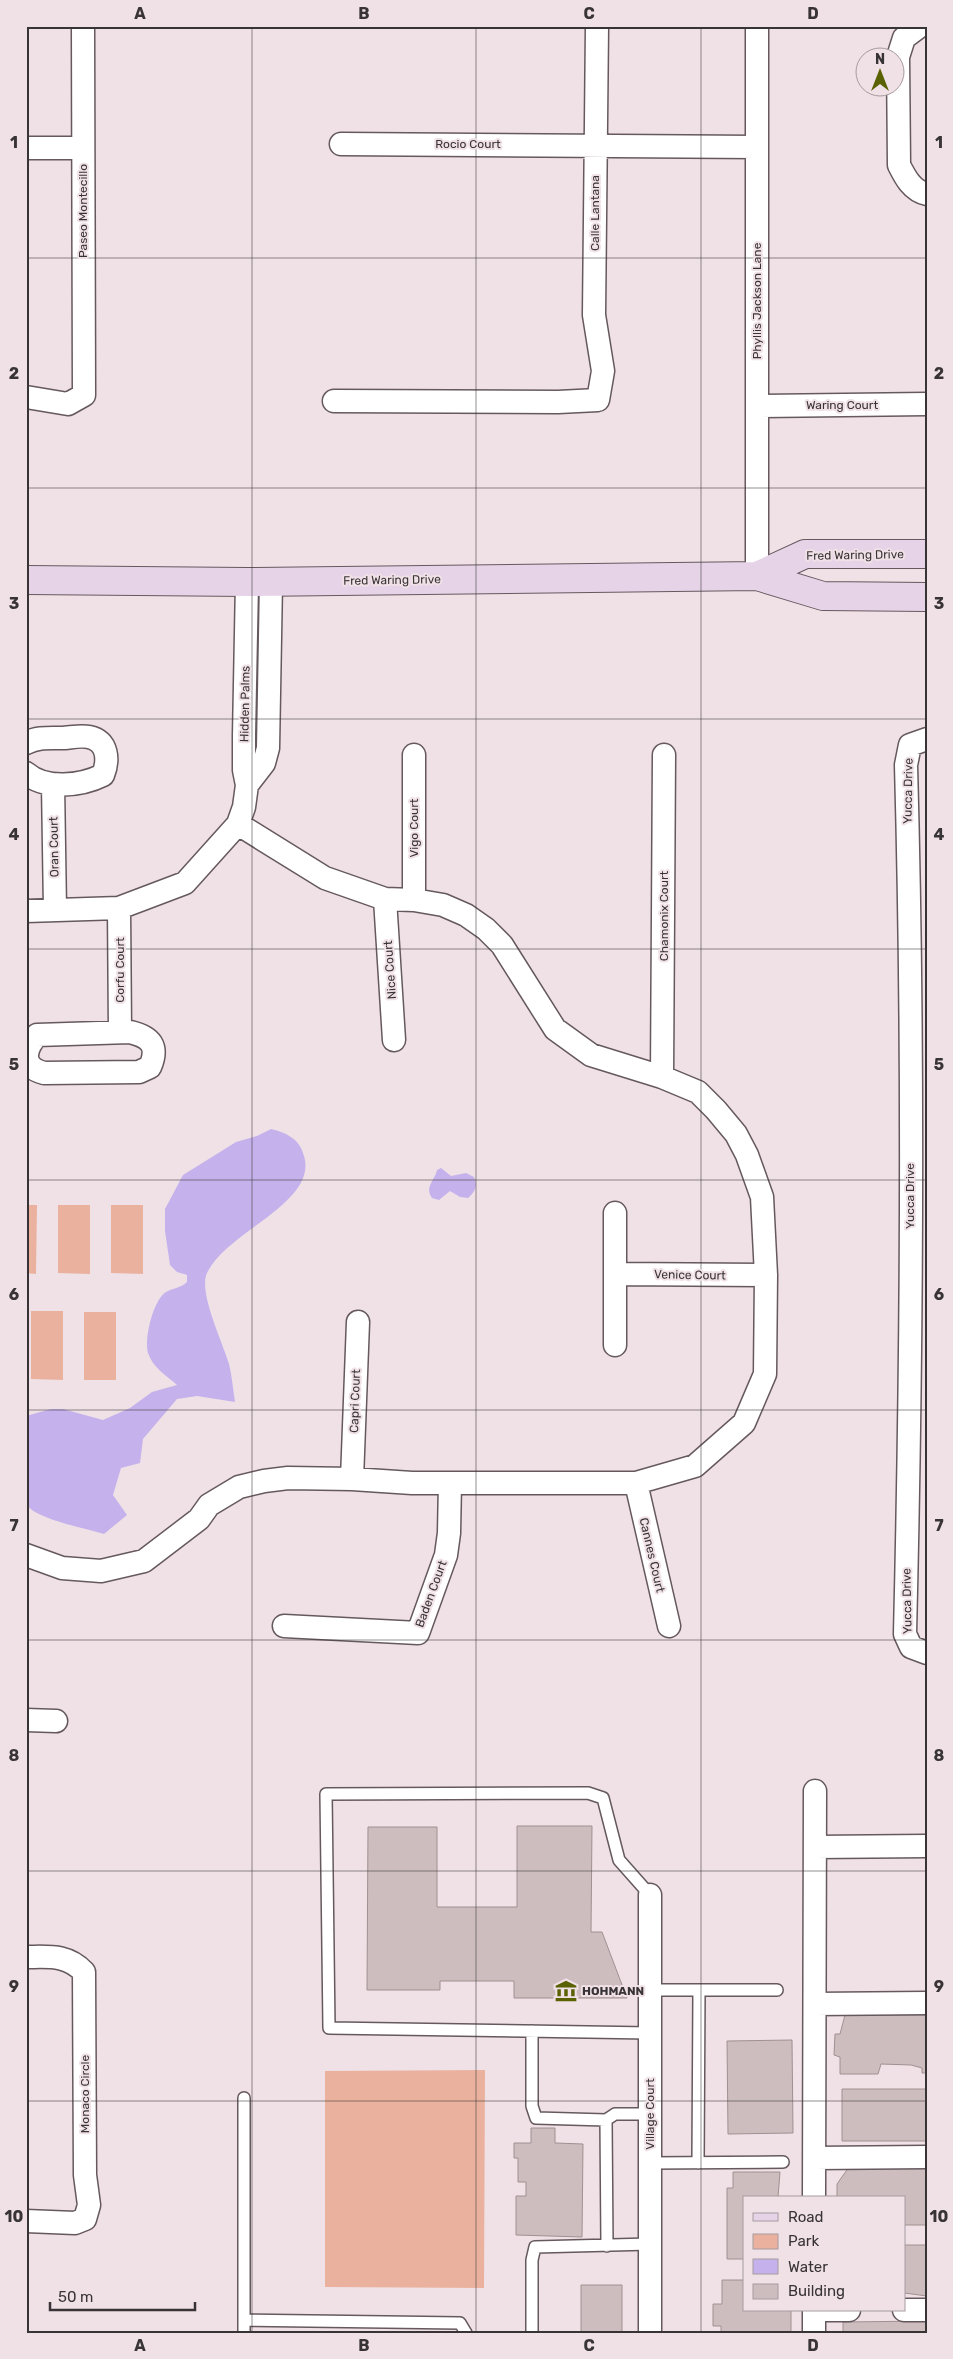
<svg xmlns="http://www.w3.org/2000/svg" width="953" height="2359" font-family="Rubik,sans-serif">
  <style>
    .green { fill: #eab29e }
    .water { fill: #c5b2ec }
    .building { fill: #cebdbe; stroke: #a09091 }
    .lines { fill: none; stroke-linecap: round; stroke-linejoin: round }
    .lane-casing { stroke: #65595e; stroke-width: 14 }
    .street-casing { stroke: #65595e; stroke-width: 25 }
    .secondary-casing { stroke: #65595e; stroke-width: 30 }
    .lane { stroke: #fff; stroke-width: 11 }
    .street { stroke: #fff; stroke-width: 22 }
    .secondary { stroke: #e7d3e8; stroke-width: 28 }
    .grid { fill: none; stroke: #383335; stroke-width: 1; stroke-opacity: 0.55 }
    .labels { text-anchor: middle; dominant-baseline: central; stroke-width: 4; stroke-linejoin: round; paint-order: stroke }
    .street-label { font-size: 12px; fill: #383335; stroke: #f0e1e7 }
    .poi-label { font-size: 12px; font-weight: bold; fill: #383335; stroke: #f0e1e7; text-anchor: start }
    .neatline { fill: none; stroke: #383335; stroke-width: 2 }
    .grid-label { font-size: 16px; text-anchor: middle; font-weight: bold; fill: #383335 }
  </style>
  <rect width="100%" height="100%" fill="#f0e1e7"/>
  <path class="green" d="M26 1205H37L36 1274 26 1273Z
    M58 1205H90V1274L58 1273Z
    M111 1205H143V1274L111 1273Z
    M31 1311H63V1380L31 1379Z
    M84 1312H116V1380H84Z
    M485 2070 484 2288 325 2287V2071Z"/>
  <path class="water" d="M271 1129C287 1133 300 1139 304 1156 318 1203 227 1231 207 1273 198 1292 223 1343 229 1364 232 1376 233 1389 235 1402L197 1396 177 1399 143 1439 140 1463 121 1468 113 1495 127 1515 104 1534C85 1528 35 1519 26 1504V1416L51 1409H63L103 1420 130 1408 152 1392 177 1385C166 1375 153 1368 148 1353 144 1339 153 1300 166 1292 173 1288 181 1288 187 1282V1275L177 1272 170 1265 165 1231V1209L183 1175 236 1142 257 1136Z
    M441 1168 451 1176 466 1173 474 1177C478 1186 475 1192 468 1198L460 1197 450 1191 439 1200 432 1198C424 1187 435 1180 437 1170Z"/>
  <path class="building" d="M517 1826H592L591 1932H602L627 1998H514V1981H440V1990H367L368 1827H437V1907H517Z
    M845 2015H927V2073H922V2068L911 2065 881 2064 878 2074H840V2057L834 2055 835 2034H840Z
    M792 2040 793 2133 728 2134 727 2041Z
    M842 2089H927V2141H842Z
    M531 2128H555V2143L583 2144 582 2237 516 2235V2196H526V2182H518V2158H514V2143H531Z
    M849 2167H927V2225H904V2198H837V2184Z
    M733 2172H780L778 2197H793L744 2198V2259H727V2188H733Z
    M904 2245H927V2296L904 2293Z
    M722 2280H744V2310H791V2333H721V2326H713V2304H722Z
    M581 2285H622V2333H581Z
    M927 2321V2333H843V2322Z"/>
  <g class="lines">
    <g class="lane-casing">
      <path id="lane" d="M650 1895 619 1860 603 1798 588 1793 326 1794 329 2028 650 2033
        M650 1990H777
        M532 2031V2106L536 2118 606 2120
        M650 2163 783 2162
        M698 2163 699 1990
        M607 2246 606 2120 615 2114H650
        M244 2320 460 2323 466 2333
        M244 2333V2098
        M532 2333V2260L535 2247 650 2244"/>
    </g>
    <g class="street-casing">
      <path id="street" d="M920 26 904 38 898 57 899 165C905 177 912 191 927 194
        M341 144 757 147
        M26 148H83
        M26 397 68 404 84 395 83 26
        M334 401 558 402 598 400 603 371 594 315 597 26
        M757 406 927 404
        M757 576V26
        M927 739 910 745 906 765C914 1054 912 1344 905 1634L911 1647 927 1653
        M26 743C37 737 48 738 61 738 69 738 80 735 89 737 108 741 109 760 103 775 81 786 45 790 26 773
        M414 755V900
        M53 784 55 910
        M247 785 264 763 268 748 271 582
        M385 899 394 1040
        M119 908 120 1032
        M26 911 119 908 185 883 238 824 244 807 247 785 244 770V735L247 582
        M130 1032C151 1037 159 1046 150 1067L139 1072 44 1073C21 1067 24 1050 37 1035Z
        M662 1077 664 755
        M615 1213V1345
        M615 1274 766 1275
        M352 1479 358 1322
        M636 1483 669 1626
        M26 1555 62 1568 101 1571 144 1561 199 1519 209 1505 239 1487 264 1481 288 1478 352 1479 412 1483H636L695 1466 744 1423 765 1374 766 1275 762 1197 747 1155 736 1134 716 1110 698 1092 662 1077 591 1055 555 1029 502 945 486 929 466 915 443 905 414 900 385 899 325 878 238 824
        M284 1626 418 1633 446 1555 449 1533 450 1483
        M26 1720 56 1721
        M815 1847 927 1846
        M650 1895V2333
        M26 1957C49 1957 67 1954 84 1972L85 2175 89 2205 85 2219 75 2223 26 2221
        M815 2004 927 2003
        M815 2158 927 2157
        M814 2198 815 1791
        M814 2310H849
        M904 2310H927
        M814 2333V2310"/>
    </g>
    <g class="secondary-casing">
      <path id="secondary" d="M757 576 805 554H927
        M26 580 247 582 757 576 823 596 927 597"/>
    </g>
    <use href="#lane" class="lane"/>
    <use href="#street" class="street"/>
    <use href="#secondary" class="secondary"/>
  </g>
  <path class="grid" d="M252 26V2333M476 26V2333M701 26V2333M26 258H927M26 488H927M26 719H927M26 949H927M26 1180H927M26 1410H927M26 1640H927M26 1871H927M26 2101H927"/>
  <defs>
    <g id="museum-bare" transform="scale(1.725)"><path d="M0-6L6-3V-2H-6V-3ZM-5-1h2V3h-2ZM-1-1h2V3h-2ZM3-1h2V3H3ZM-6 4H6V6H-6Z" fill="#596100" stroke="#f0e1e7" stroke-width="2.5" paint-order="stroke"/></g>
  </defs>
  <g fill-rule="evenodd">
    <use href="#museum-bare" x="566" y="1991"/>
  </g>
  <g class="labels">
    <g class="street-label">
      <text x="468" y="144">Rocio Court</text>
      <text transform="translate(83 211) rotate(-90)">Paseo Montecillo</text>
      <text transform="translate(595 213) rotate(-90)">Calle Lantana</text>
      <text transform="translate(757 301) rotate(-90)">Phyllis Jackson Lane</text>
      <text x="842" y="405">Waring Court</text>
      <text transform="translate(855 555) rotate(-1)">Fred Waring Drive</text>
      <text transform="translate(392 580) rotate(-1)">Fred Waring Drive</text>
      <text transform="translate(245 704) rotate(-89)">Hidden Palms</text>
      <text transform="translate(908 791) rotate(-89)">Yucca Drive</text>
      <text transform="translate(414 828) rotate(-90)">Vigo Court</text>
      <text transform="translate(54 847) rotate(-91)">Oran Court</text>
      <text transform="translate(664 916) rotate(-90)">Chamonix Court</text>
      <text transform="translate(120 970) rotate(-90)">Corfu Court</text>
      <text transform="translate(390 970) rotate(-94)">Nice Court</text>
      <text transform="translate(910 1196) rotate(-90)">Yucca Drive</text>
      <text transform="translate(690 1275) rotate(1)">Venice Court</text>
      <text transform="translate(355 1401) rotate(-88)">Capri Court</text>
      <text transform="translate(652 1555) rotate(77)">Cannes Court</text>
      <text transform="translate(431 1594) rotate(-70)">Baden Court</text>
      <text transform="translate(907 1601) rotate(-91)">Yucca Drive</text>
      <text transform="translate(85 2094) rotate(-90)">Monaco Circle</text>
      <text transform="translate(650 2114) rotate(-90)">Village Court</text>
    </g>
    <g class="poi-label">
      <text x="582" y="1991">HOHMANN</text>
    </g>
  </g>
  <rect width="953" height="2359" fill="none" stroke="#f0e1e7" stroke-width="55"/>
  <rect x="743" y="2196" width="162" height="115" fill="#f0e1e7" stroke="#a69ba0"/>
  <rect x="753" y="2213" width="25" height="8" fill="#e7d3e8" stroke="#a69ba0"/>
  <text x="788" y="2222" font-size="15" fill="#383335">Road</text>
  <rect x="753" y="2234" width="25" height="15" fill="#eab29e" stroke="#a69ba0"/>
  <text x="788" y="2246" font-size="15" fill="#383335">Park</text>
  <rect x="753" y="2259" width="25" height="15" fill="#c5b2ec" stroke="#a69ba0"/>
  <text x="788" y="2272" font-size="15" fill="#383335">Water</text>
  <rect x="753" y="2284" width="25" height="15" fill="#cebdbe" stroke="#a69ba0"/>
  <text x="788" y="2296" font-size="15" fill="#383335">Building</text>
  <g transform="translate(880 72)"><circle r="24" fill="#f0e1e7" stroke="#a69ba0"/>
  <path d="M0-4L9 19L0 12L-9 19Z" fill="#596100"/>
  <text y="-8" font-size="14" font-weight="bold" text-anchor="middle" fill="#383335">N</text>
  </g>
  <path d="M50 2302v8h145v-8" fill="none" stroke="#383335" stroke-width="2.5"/>
  <text x="58" y="2302" font-size="15" fill="#383335" stroke="#f0e1e7" stroke-width="4" paint-order="stroke">50 m</text>
  <rect x="28" y="28" width="898" height="2304" class="neatline"/>
  <g class="grid-label">
    <text x="140" y="19">A</text>
    <text x="364" y="19">B</text>
    <text x="589" y="19">C</text>
    <text x="813" y="19">D</text>
    <text x="14" y="148">1</text>
    <text x="939" y="148">1</text>
    <text x="14" y="379">2</text>
    <text x="939" y="379">2</text>
    <text x="14" y="609">3</text>
    <text x="939" y="609">3</text>
    <text x="14" y="840">4</text>
    <text x="939" y="840">4</text>
    <text x="14" y="1070">5</text>
    <text x="939" y="1070">5</text>
    <text x="14" y="1300">6</text>
    <text x="939" y="1300">6</text>
    <text x="14" y="1531">7</text>
    <text x="939" y="1531">7</text>
    <text x="14" y="1761">8</text>
    <text x="939" y="1761">8</text>
    <text x="14" y="1992">9</text>
    <text x="939" y="1992">9</text>
    <text x="14" y="2222">10</text>
    <text x="939" y="2222">10</text>
    <text x="140" y="2351">A</text>
    <text x="364" y="2351">B</text>
    <text x="589" y="2351">C</text>
    <text x="813" y="2351">D</text>
  </g>
</svg>
